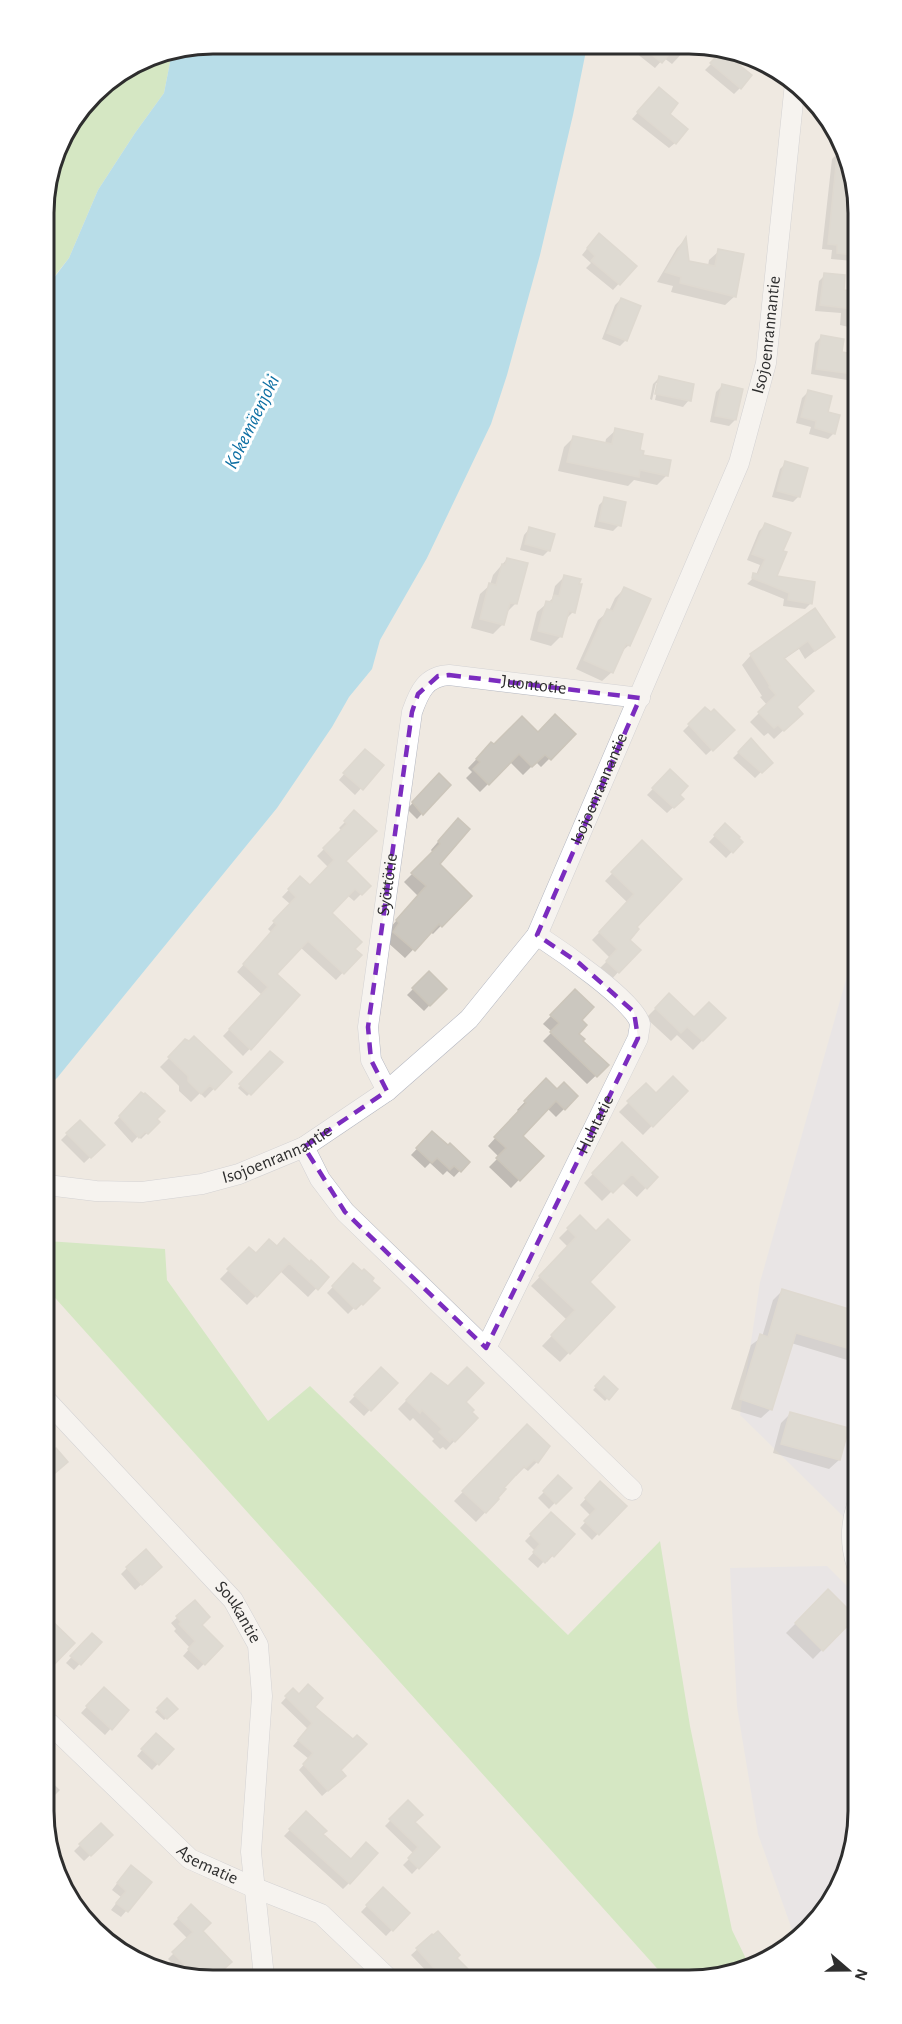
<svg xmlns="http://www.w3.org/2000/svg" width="902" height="2024" font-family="'Alegreya Sans',sans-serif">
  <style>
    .industrial { fill: #e3e1e8 }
    .green { fill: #b6e59e }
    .water { fill: #75cff0 }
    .shadow { fill: #0003 }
    .building { fill: #cbc7bf; stroke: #cbc5ba; stroke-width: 1.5 }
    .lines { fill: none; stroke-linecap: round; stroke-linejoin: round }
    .street-casing { stroke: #b4b7c1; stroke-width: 21 }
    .street { stroke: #fff; stroke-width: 20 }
    .marked { fill: none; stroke: #7b2cbf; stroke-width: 4.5; stroke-dasharray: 12 8; stroke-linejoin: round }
    .labels { text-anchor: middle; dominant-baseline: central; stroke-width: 6; stroke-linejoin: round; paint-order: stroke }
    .street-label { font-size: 18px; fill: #2e2e2e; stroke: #fff }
    .water-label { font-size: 20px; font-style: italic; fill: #0d6fa3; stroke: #fff }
    .rim { fill: none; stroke: #2e2e2e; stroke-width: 3 }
  </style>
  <rect width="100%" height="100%" fill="#efe9e1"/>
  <path class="industrial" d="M855 948 857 1530 740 1415 760 1282Z
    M827 1566 857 1596 858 1823 823 1915 796 1941 758 1834 737 1707 730 1568Z"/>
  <path class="green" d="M172 52 164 93 135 133 98 190 69 258 53 278 54 304 44 327V201L61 138 101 86 148 56Z
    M47 1241 165 1249 167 1280 268 1421 310 1386 568 1635 660 1541 690 1726 732 1930 750 1967 733 1975H663L48 1290Z"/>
  <path class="water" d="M213 44 587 46 573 115 540 255 507 375 491 424 427 558 380 640 372 669 349 697 332 727 277 808 57 1078 47 1087 44 327 54 304 53 279 69 258 98 190 135 133 164 93 172 52Z"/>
  <path class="shadow" d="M641 46H685L687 48 672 64 664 58 655 68 636 53Z
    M722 53 740 88 734 94 705 70Z
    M653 95 668 114 675 143 669 148 632 119Z
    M838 153 853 169V261L831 259 832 250 822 249 832 159Z
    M685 240 687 262 708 266 709 260 719 251 735 296 725 305 671 292 673 286 657 282 677 248Z
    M593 241 635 266 613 290 586 268 591 263 582 255Z
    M825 275 842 292 853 293V328L840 325 841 313 815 311 819 281Z
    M621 299 626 340 620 346 602 339 615 305Z
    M821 337 841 354 853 356V381L811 374 815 343Z
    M659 378 689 400 683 407 655 400 659 383H656L652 400 650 399 653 384Z
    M722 386 735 420 729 426 710 422 716 392Z
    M808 392 834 433 828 439 809 434 811 427 796 423 802 398Z
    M616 430 641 456 667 475 657 485 634 480 628 486 558 471 564 447 573 438 605 444 606 439Z
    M786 463 799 496 793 502 772 497 780 469Z
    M605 499 619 525 613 531 594 527 599 505Z
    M765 525 781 551 775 578 811 603 805 609 783 606 784 599 747 584 756 575 760 565 747 560 759 531Z
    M530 528 549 550 543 556 520 550 524 535Z
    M507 559 515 604 506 613 503 624 493 634 471 628 480 594 490 585 493 575Z
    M565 576 573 612 565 620 561 636 551 646 530 640 537 612 552 599 555 586Z
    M624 589 629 645 620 653 612 672 602 681 576 669 598 620 609 611 615 598Z
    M815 611 833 637 805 659 799 649 783 660 795 708 791 723 774 739 768 733 764 736 750 722 767 705 760 697 762 696 742 665 751 655Z
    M705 709 733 730 706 755 683 731Z
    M538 734H574L541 767 536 762 523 775 510 762 480 792 466 778 472 772 468 768 491 744 494 746Z
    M751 740 771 762 755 778 733 758Z
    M359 757 382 765 355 795 339 780Z
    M670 771 678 795 682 799 667 813 647 795Z
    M439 775 449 785 417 819 407 809Z
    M355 812 344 861 369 886 354 901 347 895 330 913 353 949 359 955 336 980 300 947 275 974 281 1016 243 1056 223 1036 262 995 237 972 272 933 268 929 290 904 282 897 300 878 310 887 328 867 317 856 342 831 339 828Z
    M725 825 741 842 726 858 709 842Z
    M449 829 438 864 470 896 433 934 430 932 405 958 386 941 392 931 389 929 418 896 404 882 433 853 431 850Z
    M642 842 635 927 627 940 638 950 611 980 599 969 610 958 592 940 628 903 605 881Z
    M429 973 445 989 424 1011 407 995Z
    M575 991 580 1021 577 1034 581 1041 607 1065 587 1084 543 1041 552 1032 543 1024Z
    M669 995 694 1019 724 1018 693 1050 677 1035 671 1041 646 1018Z
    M186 1041 230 1072 205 1098 200 1093 191 1102 179 1091V1086L160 1067Z
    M270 1053 281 1062 247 1096 238 1088Z
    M546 1080 557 1091 576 1097 556 1117 547 1108 521 1136 542 1156 511 1188 489 1167 499 1157 488 1146 519 1112 517 1110Z
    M646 1085 656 1095 686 1091 643 1135 619 1112Z
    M141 1094 147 1133 141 1139 138 1136 132 1143 114 1123Z
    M79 1122 103 1145 84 1163 61 1140Z
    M432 1133 468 1162 454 1177 447 1171 443 1175 430 1163 425 1168 411 1155Z
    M622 1144 656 1177 637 1197 621 1182 602 1201 584 1183Z
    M580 1217 587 1282 613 1307 560 1362 542 1346 567 1320 531 1286 568 1247 559 1238Z
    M269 1241 327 1277 308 1297 280 1271 247 1305 220 1279 249 1249 256 1255Z
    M354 1265 378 1288 356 1310 354 1308 348 1314 327 1293Z
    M782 1291 856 1313 857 1363 791 1343 771 1409 761 1418 731 1409 751 1345 762 1337 773 1300Z
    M381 1369 395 1383 364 1416 349 1402Z
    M431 1375 448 1388 464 1402 476 1418 446 1450 443 1447 440 1449 432 1441 434 1439 413 1418 410 1421 398 1409Z
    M604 1378 616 1389 605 1401 593 1390Z
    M791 1413 839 1460 829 1469 773 1453 781 1423Z
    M527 1426 537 1462 528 1471 524 1468 516 1476 514 1475 495 1498 497 1500 476 1522 454 1501Z
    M48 1457 66 1462 51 1475 48 1472Z
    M558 1478 569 1488 549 1509 538 1498Z
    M600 1483 624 1506 592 1540 580 1528 591 1516 580 1505Z
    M551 1514 573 1534 547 1562 545 1560 538 1568 528 1559 535 1551 525 1541Z
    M127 1568 154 1573 135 1590 121 1574Z
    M828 1591 854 1617 813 1659 786 1633Z
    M195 1602 200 1625 221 1646 198 1670 183 1656 190 1648 174 1631 176 1629 171 1623Z
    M92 1635 100 1642 74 1670 66 1663Z
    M293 1690 313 1707 339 1770 344 1776 322 1796 299 1770 309 1759 293 1746 308 1729 281 1703Z
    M98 1695 127 1710 105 1735 81 1713Z
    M167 1700 176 1709 164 1720 155 1712Z
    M150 1741 172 1749 152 1770 137 1756Z
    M49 1780 60 1790 49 1801Z
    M408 1802 413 1822 438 1847 412 1874 403 1865 414 1854 385 1826Z
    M306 1813 321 1834 351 1860 349 1883 343 1889 284 1836Z
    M101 1825 111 1835 84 1861 74 1851Z
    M125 1873 150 1883 121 1917 111 1910 121 1897 112 1890Z
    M383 1889 408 1913 386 1936 361 1912Z
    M191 1906 201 1931 216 1977H186L168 1959 188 1939 173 1924Z
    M432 1936 455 1958 473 1976H431L411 1955Z"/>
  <path class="building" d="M641 46H676L662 63Z
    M722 51 752 75 741 89 710 63Z
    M659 87 678 103 670 114 688 129 676 144 637 112Z
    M838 145 853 169V255L837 253V245L828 244Z
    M599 233 637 266 620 285 591 261 595 256 587 248Z
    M686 237 689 261 715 266 718 249 744 254 736 297 680 283 681 277 665 272Z
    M824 273 845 275 844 290 853 291V309L820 305Z
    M621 298 641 306 627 341 607 333Z
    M821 335 844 339 842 352 853 354V374L816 369Z
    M659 376 694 384 691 401 655 394Z
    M722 384 743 389 736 420 715 416Z
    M808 390 832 396 828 412 840 415 835 434 815 428 816 421 801 417Z
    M615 428 643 434 640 450 644 451 643 455 671 460 668 476 640 470 639 477 567 462 573 436 612 444Z
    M785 461 808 468 800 497 777 491Z
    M604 497 626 502 621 526 599 521Z
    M765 523 791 533 783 551 787 552 777 576 815 582 812 604 788 600 789 593 752 578 753 573 758 574 765 559 752 554Z
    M529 527 555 534 550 551 525 544Z
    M507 558 528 563 517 604 510 603 504 625 480 619 489 583 496 585 502 564 505 565Z
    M564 575 581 579 579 584H582L575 613 569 611 562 637 538 631 546 601 552 602 554 595 559 596Z
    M624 587 651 599 630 646 626 644 613 673 584 660 607 609 613 611Z
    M815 608 835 637 815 651 808 641 784 658 814 691 797 707 803 714 784 731 778 725 774 728 758 712 776 695 769 687 770 686 750 654Z
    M705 707 711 712 714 709 735 730 713 751 688 724Z
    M555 714 576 734 551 760 545 755 532 767 519 754 489 785 473 769 480 762 476 759 491 742 494 744 522 716 538 732Z
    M751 738 773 763 762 773 738 752Z
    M365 749 384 765 363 790 343 773Z
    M670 769 688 786 680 795 684 799 674 808 652 788Z
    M439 773 451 785 423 815 412 802Z
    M354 810 377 831 346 861 371 886 362 895 355 889 332 913 362 942 355 949 362 955 344 974 308 941 277 974 300 995 251 1050 229 1029 268 987 243 964 277 925 273 921 296 897 288 889 300 876 310 885 334 860 323 848 347 824 344 821Z
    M458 818 470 829 440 864 472 896 442 927 439 924 415 951 393 932 399 923 396 920 426 886 411 873 440 844 438 841Z
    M725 823 740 837 739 838 743 842 733 853 714 835Z
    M642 840 682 879 637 927 639 929 630 940 641 950 619 973 606 961 617 949 599 932 634 894 611 872Z
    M429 971 447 989 430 1006 412 988Z
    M575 989 594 1007 582 1020 587 1025 579 1034 585 1039 583 1041 609 1065 597 1077 550 1032 559 1023 550 1015Z
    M669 993 694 1017 709 1002 726 1018 703 1041 687 1027 681 1033 655 1008Z
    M194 1036 232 1072 215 1090 210 1085 201 1094 188 1081V1076L168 1057 185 1039 189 1041Z
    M270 1051 283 1062 251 1095 239 1084Z
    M673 1076 688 1091 653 1127 627 1101 646 1083 656 1093Z
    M546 1078 557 1089 564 1082 578 1096 565 1110 556 1101 523 1136 544 1156 520 1181 496 1158 506 1148 494 1137 526 1103 524 1101Z
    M141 1092 144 1094 145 1093 165 1111 157 1119 160 1122 148 1134 145 1132 139 1138 119 1116Z
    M80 1120 105 1145 91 1158 66 1133Z
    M432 1131 448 1145 450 1143 470 1162 461 1172 454 1166 450 1170 437 1158 432 1163 416 1148Z
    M622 1142 658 1177 647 1189 632 1174 613 1193 592 1173Z
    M580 1215 596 1231 608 1219 630 1240 590 1282 615 1307 570 1354 551 1335 575 1310 539 1276 576 1237 567 1228Z
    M284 1238 310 1262 311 1260 329 1277 318 1290 289 1263 257 1297 227 1269 249 1247 256 1253 269 1239 277 1246Z
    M353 1263 362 1271 364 1269 374 1278 372 1281 380 1288 363 1305 361 1303 355 1309 332 1286Z
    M782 1289 856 1311 857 1351 796 1333 772 1410 740 1399 760 1334 768 1337Z
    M381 1367 398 1383 371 1411 354 1395Z
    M467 1367 484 1383 466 1402 474 1410 472 1412 478 1418 455 1442 452 1439 450 1442 439 1432 442 1429 422 1410 420 1413 406 1400 431 1373 448 1386Z
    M604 1376 618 1389 609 1400 595 1386Z
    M790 1412 849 1428 840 1460 781 1444Z
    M527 1424 550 1446 538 1463 534 1460 526 1468 524 1466 504 1488 506 1489 498 1498 499 1499 486 1513 462 1491Z
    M56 1448 68 1462 54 1474 48 1467V1455Z
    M558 1475 572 1488 556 1504 543 1491Z
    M600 1481 627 1506 599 1535 584 1521 596 1509 585 1498Z
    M551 1512 575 1534 554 1557 552 1555 545 1563 533 1552 540 1544 530 1534Z
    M146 1549 162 1567 142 1585 126 1567Z
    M828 1589 856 1617 823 1651 795 1623Z
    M195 1600 210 1617 202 1625 223 1646 205 1665 188 1649 195 1641 179 1624 181 1622 176 1616Z
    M49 1618 75 1643 49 1670Z
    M92 1633 102 1642 81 1665 70 1656Z
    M308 1684 323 1698 315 1707 353 1739 357 1735 367 1744 341 1770 346 1776 328 1791 303 1764 313 1753 298 1740 312 1723 285 1696 293 1688 299 1694Z
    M104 1687 129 1710 112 1730 86 1706Z
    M167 1698 178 1709 167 1719 157 1708Z
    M156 1733 174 1749 159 1765 141 1749Z
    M408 1800 423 1815 415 1822 440 1847 419 1869 408 1858 418 1847 389 1819Z
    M306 1811 327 1831 323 1834 351 1859 366 1842 378 1853 350 1884 289 1829Z
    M101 1823 113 1835 91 1856 79 1844Z
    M131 1865 152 1882 128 1912 116 1903 126 1891 117 1883Z
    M383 1887 410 1913 393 1931 366 1905Z
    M191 1904 211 1923 203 1931 232 1962 215 1977H197L172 1952 193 1932 178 1918Z
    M438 1931 460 1955 457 1958 475 1976H441L416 1948 432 1934 433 1935Z"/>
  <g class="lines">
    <g class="street-casing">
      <g id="street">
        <path id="s1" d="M387 1091 371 1060 368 1027 412 712C419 692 426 676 449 675L640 698"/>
        <path d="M304 1147 320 1179 345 1212 632 1490"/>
        <path id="s2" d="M47 1185 96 1191 142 1192 202 1184 239 1174 304 1147 387 1091 469 1019 537 935 739 463 766 363 795 83"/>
        <path id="s3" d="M486 1348 638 1038C638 1034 640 1028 640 1024 636 1002 557 948 537 935"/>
        <path id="s4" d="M48 1402 233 1600 258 1645 262 1696 251 1852 264 1977"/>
        <path d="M857 1505C850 1526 850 1545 857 1566"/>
        <path id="s5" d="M49 1723 190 1859 253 1887 321 1914 386 1976"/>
      </g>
    </g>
    <use href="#street" class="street"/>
  </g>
  <path d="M0 0H902V2024H0ZM449 675 640 698 537 935 579 963 634 1012 638 1038 486 1348 345 1212 304 1147 387 1091 371 1060 368 1027 412 712 418 694 438 676Z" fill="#efe9e1" fill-opacity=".55" fill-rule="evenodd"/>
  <path class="marked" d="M449 675 640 698 537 935 579 963 634 1012 638 1038 486 1348 345 1212 304 1147 387 1091 371 1060 368 1027 412 712 418 694 438 676Z"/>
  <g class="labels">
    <g class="street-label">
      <text stroke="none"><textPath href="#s2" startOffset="1227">Isojoenrannantie</textPath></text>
      <text stroke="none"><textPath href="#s1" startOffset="528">Juontotie</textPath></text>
      <text stroke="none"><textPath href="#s2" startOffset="741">Isojoenrannantie</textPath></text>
      <text stroke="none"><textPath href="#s1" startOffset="212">Syöttötie</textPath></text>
      <text stroke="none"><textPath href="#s3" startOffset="249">Huhtatie</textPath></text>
      <text stroke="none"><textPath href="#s2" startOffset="237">Isojoenrannantie</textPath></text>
      <text stroke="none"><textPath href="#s4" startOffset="284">Soukantie</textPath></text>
      <text stroke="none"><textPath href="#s5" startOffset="214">Asematie</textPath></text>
    </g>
    <g class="water-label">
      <text transform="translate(252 422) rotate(-64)">Kokemäenjoki</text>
    </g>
  </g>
  <path d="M0 0H902V2024H0ZM213 54H689A159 159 0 0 1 848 213V1811A159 159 0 0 1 689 1970H213A159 159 0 0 1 54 1811V213A159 159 0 0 1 213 54Z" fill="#fff" fill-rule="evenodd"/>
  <path class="rim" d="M213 54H689A159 159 0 0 1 848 213V1811A159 159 0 0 1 689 1970H213A159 159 0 0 1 54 1811V213A159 159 0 0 1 213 54Z"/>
  <g transform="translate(848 1970) rotate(110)" stroke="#ffffff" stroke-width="4.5" paint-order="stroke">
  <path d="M0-4.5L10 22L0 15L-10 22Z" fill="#2e2e2e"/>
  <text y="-9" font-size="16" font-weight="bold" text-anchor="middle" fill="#2e2e2e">N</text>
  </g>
</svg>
